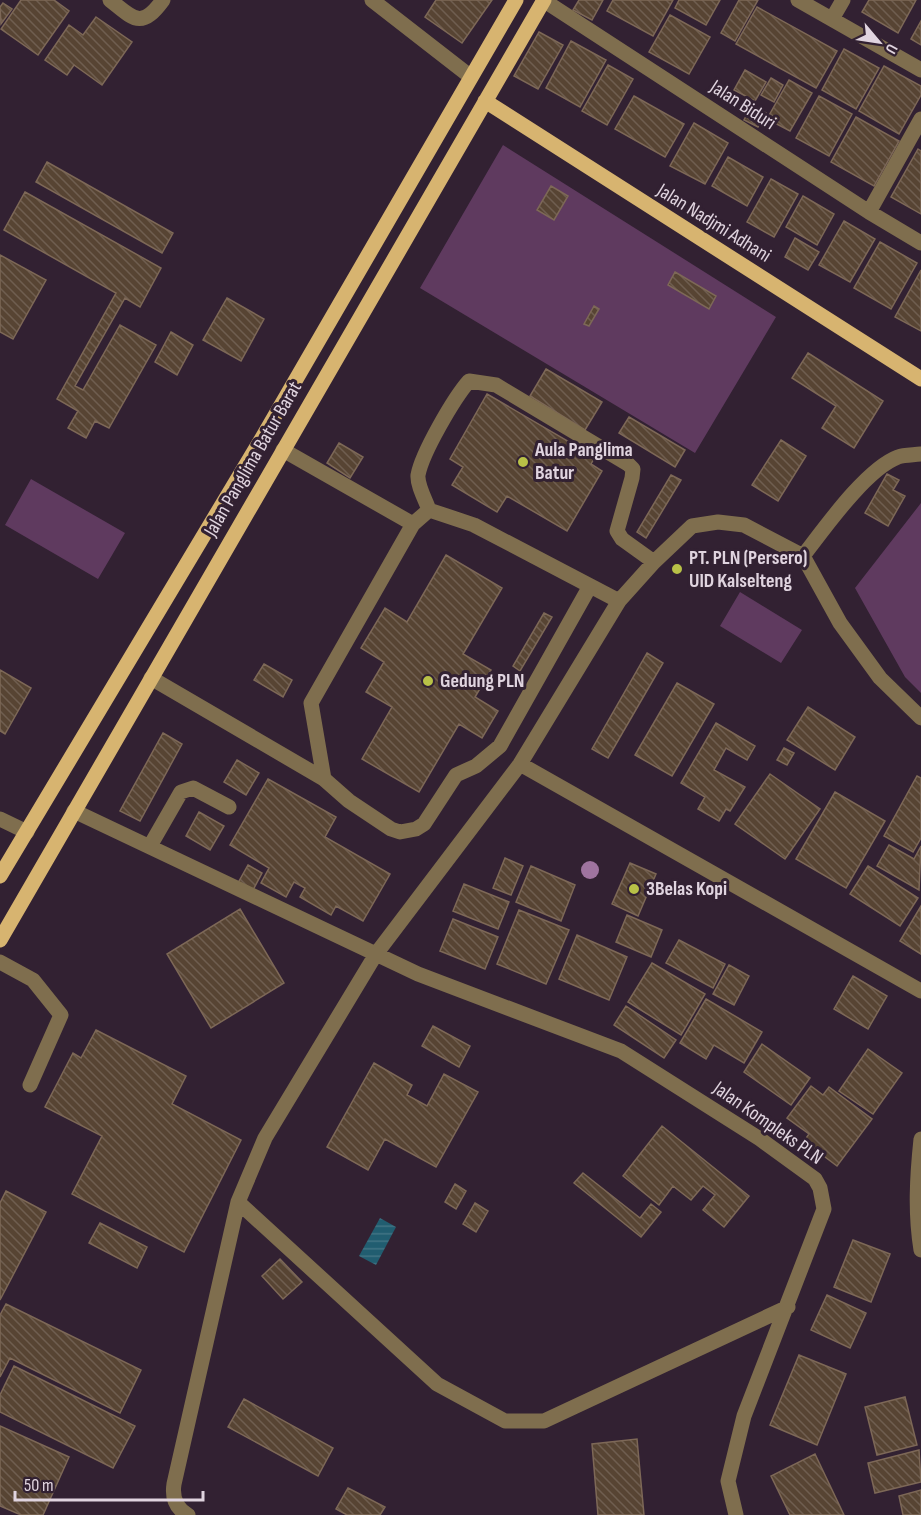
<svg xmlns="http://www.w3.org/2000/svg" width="921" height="1515" font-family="'Sofia Sans Condensed',sans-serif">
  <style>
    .grass { fill: #5f3a5f }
    .water { fill: url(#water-rules) }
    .building { fill: url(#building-back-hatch); stroke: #7d6857; stroke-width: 1.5 }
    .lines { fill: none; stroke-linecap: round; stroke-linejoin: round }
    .minor { stroke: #7f6e4e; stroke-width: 15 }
    .major { stroke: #d7b470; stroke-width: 15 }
    .tree { fill: #9f749f }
    .poi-dot { fill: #b8c147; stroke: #322132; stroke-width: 2 }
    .labels { text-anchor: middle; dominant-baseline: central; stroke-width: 6; stroke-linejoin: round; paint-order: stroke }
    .street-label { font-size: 20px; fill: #e0d4df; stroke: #322132 }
    .poi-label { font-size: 20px; font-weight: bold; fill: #e0d4df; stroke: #322132; text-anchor: start }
  </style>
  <defs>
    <pattern id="water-rules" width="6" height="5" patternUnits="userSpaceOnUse" patternTransform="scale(1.5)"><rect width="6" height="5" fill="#215d70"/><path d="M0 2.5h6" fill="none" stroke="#417384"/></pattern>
    <pattern id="building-back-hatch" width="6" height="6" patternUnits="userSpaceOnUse" patternTransform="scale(1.5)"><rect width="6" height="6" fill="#574433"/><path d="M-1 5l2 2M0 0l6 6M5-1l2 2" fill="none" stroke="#6f5e50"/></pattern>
  </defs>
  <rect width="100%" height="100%" fill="#322132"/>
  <path class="grass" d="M503 145 776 317 695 453 420 288Z
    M31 479 125 533 98 579 5 525Z
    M921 503V693L905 677 855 588Z
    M740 592 802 630 781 663 720 626Z"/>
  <path class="water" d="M380 1218 396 1227 376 1265 359 1256Z"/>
  <path class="building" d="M21 0H54L69 11 38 55 1 29Z
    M436 0H492L462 43 425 17Z
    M579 0H603L592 20 573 10Z
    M613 0H673L653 36 607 11Z
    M679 0H720L706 25 675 8Z
    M739 0H758L735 41 721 33Z
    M869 0H916L898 33 862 12Z
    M3 3 12 9 1 24 0 7Z
    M757 7 837 51 816 88 736 44Z
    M670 15 710 37 689 74 649 52Z
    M96 17 132 42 102 85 74 65 67 75 45 60 69 25 83 35Z
    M921 21V45L911 39Z
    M539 32 563 45 538 89 514 76Z
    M571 41 606 60 580 107 546 88Z
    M844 49 879 68 856 109 822 90Z
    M608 65 633 79 607 125 582 111Z
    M884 66 921 86V95L899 134 859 111Z
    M745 70 766 82 755 101 734 90Z
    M771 78 783 85 774 102 761 95Z
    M789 80 812 93 790 131 767 119Z
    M634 96 684 124 665 157 615 129Z
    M819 96 852 114 829 156 796 138Z
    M752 105 766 113 758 127 744 120Z
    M856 117 899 141 874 186 831 162Z
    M694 123 728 143 705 184 670 166Z
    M918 149 921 151V214L891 197Z
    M728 157 763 177 747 206 712 186Z
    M47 162 173 233 162 253 36 182Z
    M771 179 798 194 774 237 747 222Z
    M551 186 568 196 554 220 537 210Z
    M25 192 161 268 140 307 125 298 75 386 83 390 120 325 156 345 109 428 95 421 86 438 68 428 78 411 57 399 116 293 4 230Z
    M803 196 834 214 817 245 786 227Z
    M844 221 875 239 850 282 819 265Z
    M795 238 819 252 808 270 785 257Z
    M880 242 917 263 891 309 854 288Z
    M0 255 46 280 13 339 0 332Z
    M921 270V331L895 317Z
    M675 272 716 296 709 309 668 285Z
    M227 298 264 319 241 361 203 340Z
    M594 306 599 309 589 326 584 324Z
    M171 332 193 345 177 375 155 362Z
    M808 353 883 401 854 448 822 428 836 406 792 378Z
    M546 369 602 402 585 430 530 396Z
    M487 394 595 457 591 464 602 471 567 531 507 496 497 512 452 485 463 467 450 459Z
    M629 417 685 450 675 467 619 433Z
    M781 440 806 456 778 501 752 485Z
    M339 443 363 457 350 478 327 463Z
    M887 474 899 480 893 490 905 496 888 526 865 513Z
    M671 475 681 480 646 538 637 532Z
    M446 555 502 588 463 654 491 670 475 697 498 711 482 738 459 724 419 792 362 759 392 707 366 692 384 662 361 648 385 608 407 622Z
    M544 613 552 617 520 671 513 666Z
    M647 653 663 663 608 758 592 749Z
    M264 664 292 680 283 697 254 680Z
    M0 670 31 688 5 734 0 731Z
    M677 683 714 704 672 776 635 755Z
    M808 707 855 737 835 770 787 740Z
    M716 723 755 746 747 760 726 748 714 770 745 787 730 811 726 809 719 821 698 809 705 797 681 783Z
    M163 733 182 744 140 821 120 811Z
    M784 748 794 753 787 765 777 760Z
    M237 760 259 773 246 795 224 782Z
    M770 774 820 809 785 859 735 824Z
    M917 776 921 778V838L913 852 884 836Z
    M268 779 336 817 325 837 390 874 363 921 336 906 331 915 300 897 305 888 294 882 286 897 261 883 269 868 230 845Z
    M835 792 885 821 846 888 796 859Z
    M199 812 224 826 210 850 186 836Z
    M889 845 914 859 921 846 919 890 877 866Z
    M505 858 523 866 511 895 493 888Z
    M630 863 656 874 638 916 612 904Z
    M248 865 262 873 252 892 238 883Z
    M531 866 575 885 561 921 516 902Z
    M868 866 918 898 900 926 850 894Z
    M464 884 509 902 498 929 453 911Z
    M921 906V954L900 941Z
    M240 909 284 983 211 1028 167 954Z
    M519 910 569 930 546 984 497 964Z
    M627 915 662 930 651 957 616 942Z
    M453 919 498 937 485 969 440 951Z
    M577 935 627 957 609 1000 559 979Z
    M679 940 725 964 713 988 666 963Z
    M652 963 705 994 681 1035 628 1002Z
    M729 965 749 976 734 1005 713 994Z
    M853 976 887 996 868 1029 834 1009Z
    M706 999 762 1032 744 1063 714 1045 706 1059 680 1043Z
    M626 1006 676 1040 664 1058 614 1025Z
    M433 1026 470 1046 459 1067 422 1046Z
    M96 1030 186 1076 172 1104 241 1140 184 1252 72 1194 102 1136 45 1107 73 1053 81 1058Z
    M762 1044 810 1078 791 1105 744 1072Z
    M868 1049 902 1073 873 1114 839 1091Z
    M374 1063 412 1085 407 1095 427 1106 444 1074 478 1092 436 1167 385 1139 368 1170 327 1147Z
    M811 1086 823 1095 829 1087 872 1119 837 1166 804 1141 809 1134 787 1118Z
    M662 1126 749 1196 724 1227 703 1210 715 1195 703 1186 691 1200 673 1186 659 1205 623 1176Z
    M583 1173 640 1218 651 1204 661 1212 641 1237 574 1183Z
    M455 1184 466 1191 456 1209 445 1202Z
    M6 1191 46 1212 0 1300V1203Z
    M475 1203 488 1211 476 1232 463 1224Z
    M100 1223 147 1247 137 1268 89 1243Z
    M853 1240 890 1254 871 1302 834 1287Z
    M280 1259 302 1282 283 1299 262 1276Z
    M827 1295 866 1313 850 1348 811 1330Z
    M6 1304 141 1370 120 1413 10 1358 0 1377V1315Z
    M799 1355 846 1374 817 1445 770 1425Z
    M14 1366 135 1426 113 1468 0 1412V1395Z
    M905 1397 917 1445 877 1455 865 1407Z
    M244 1399 333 1448 318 1476 228 1427Z
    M0 1426 69 1457 43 1515H21L0 1506Z
    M637 1439 644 1515H598L592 1444Z
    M919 1450 921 1482 875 1493 868 1463Z
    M815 1454 844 1515H790L771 1476Z
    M348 1488 385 1507 380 1515H347L336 1509Z
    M921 1490V1515H903L899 1496Z"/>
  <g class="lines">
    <path class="minor" d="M110 0C134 19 141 30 163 0
      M372 0 471 77
      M543 0 869 212 921 243
      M798 0 921 70
      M832 19 843 0
      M869 212 921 119
      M283 450 413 524
      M429 510C426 501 417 485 418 475 422 453 454 398 469 381L496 385 628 464 633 469 632 478 617 531 622 539 654 562
      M803 556C824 529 866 469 898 457 904 455 914 455 921 454
      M590 586 500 746 476 766 456 775 424 824 416 829 400 832 391 829 349 801 324 779 311 703 413 524 429 510 474 525 619 601
      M151 678 324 779
      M520 764 921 991
      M74 811 418 974 621 1051 760 1139 815 1179 820 1188 824 1209 744 1416 728 1481 736 1515
      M0 819 27 832
      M150 846 181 792 193 788 229 807
      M0 962 33 980 61 1015 30 1085
      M921 1139C917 1177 915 1213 921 1250
      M238 1202 437 1384 505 1421H544L788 1307
      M188 1515C175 1508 172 1497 174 1484L238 1202 265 1138 376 954 520 764 619 601 654 562 692 526 718 522 744 525 803 556 840 623 880 678 921 718"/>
    <path class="major" d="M485 101 921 379
      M0 876 262 438 516 0
      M0 940 544 0"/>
  </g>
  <circle class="tree" cx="590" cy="870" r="9"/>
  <g class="poi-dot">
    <circle cx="523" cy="462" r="6"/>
    <circle cx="677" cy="569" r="6"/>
    <circle cx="428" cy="681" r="6"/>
    <circle cx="634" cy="889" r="6"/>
  </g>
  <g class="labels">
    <g class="street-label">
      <text transform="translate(743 105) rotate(33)">Jalan Biduri</text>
      <text transform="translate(714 223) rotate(32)">Jalan Nadjmi Adhani</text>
      <text transform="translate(253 459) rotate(-60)">Jalan Panglima Batur Barat</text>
      <text transform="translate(768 1123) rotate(35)">Jalan Kompleks PLN</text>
    </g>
    <g class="poi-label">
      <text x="535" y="450">Aula Panglima<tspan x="535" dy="23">Batur</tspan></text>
      <text x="689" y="558">PT. PLN (Persero)<tspan x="689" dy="23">UID Kalselteng</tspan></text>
      <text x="440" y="681">Gedung PLN</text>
      <text x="646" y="889">3Belas Kopi</text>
    </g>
  </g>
  <g transform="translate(879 42) rotate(119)" stroke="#322132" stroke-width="4.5" paint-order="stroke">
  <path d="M0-4.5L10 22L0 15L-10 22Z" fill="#e0d4df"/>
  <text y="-9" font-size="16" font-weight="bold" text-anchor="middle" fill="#e0d4df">U</text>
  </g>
  <path d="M15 1491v9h188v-9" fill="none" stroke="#e0d4df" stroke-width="3"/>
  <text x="24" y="1491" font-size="18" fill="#e0d4df" stroke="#322132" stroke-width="4.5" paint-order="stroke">50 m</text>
</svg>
